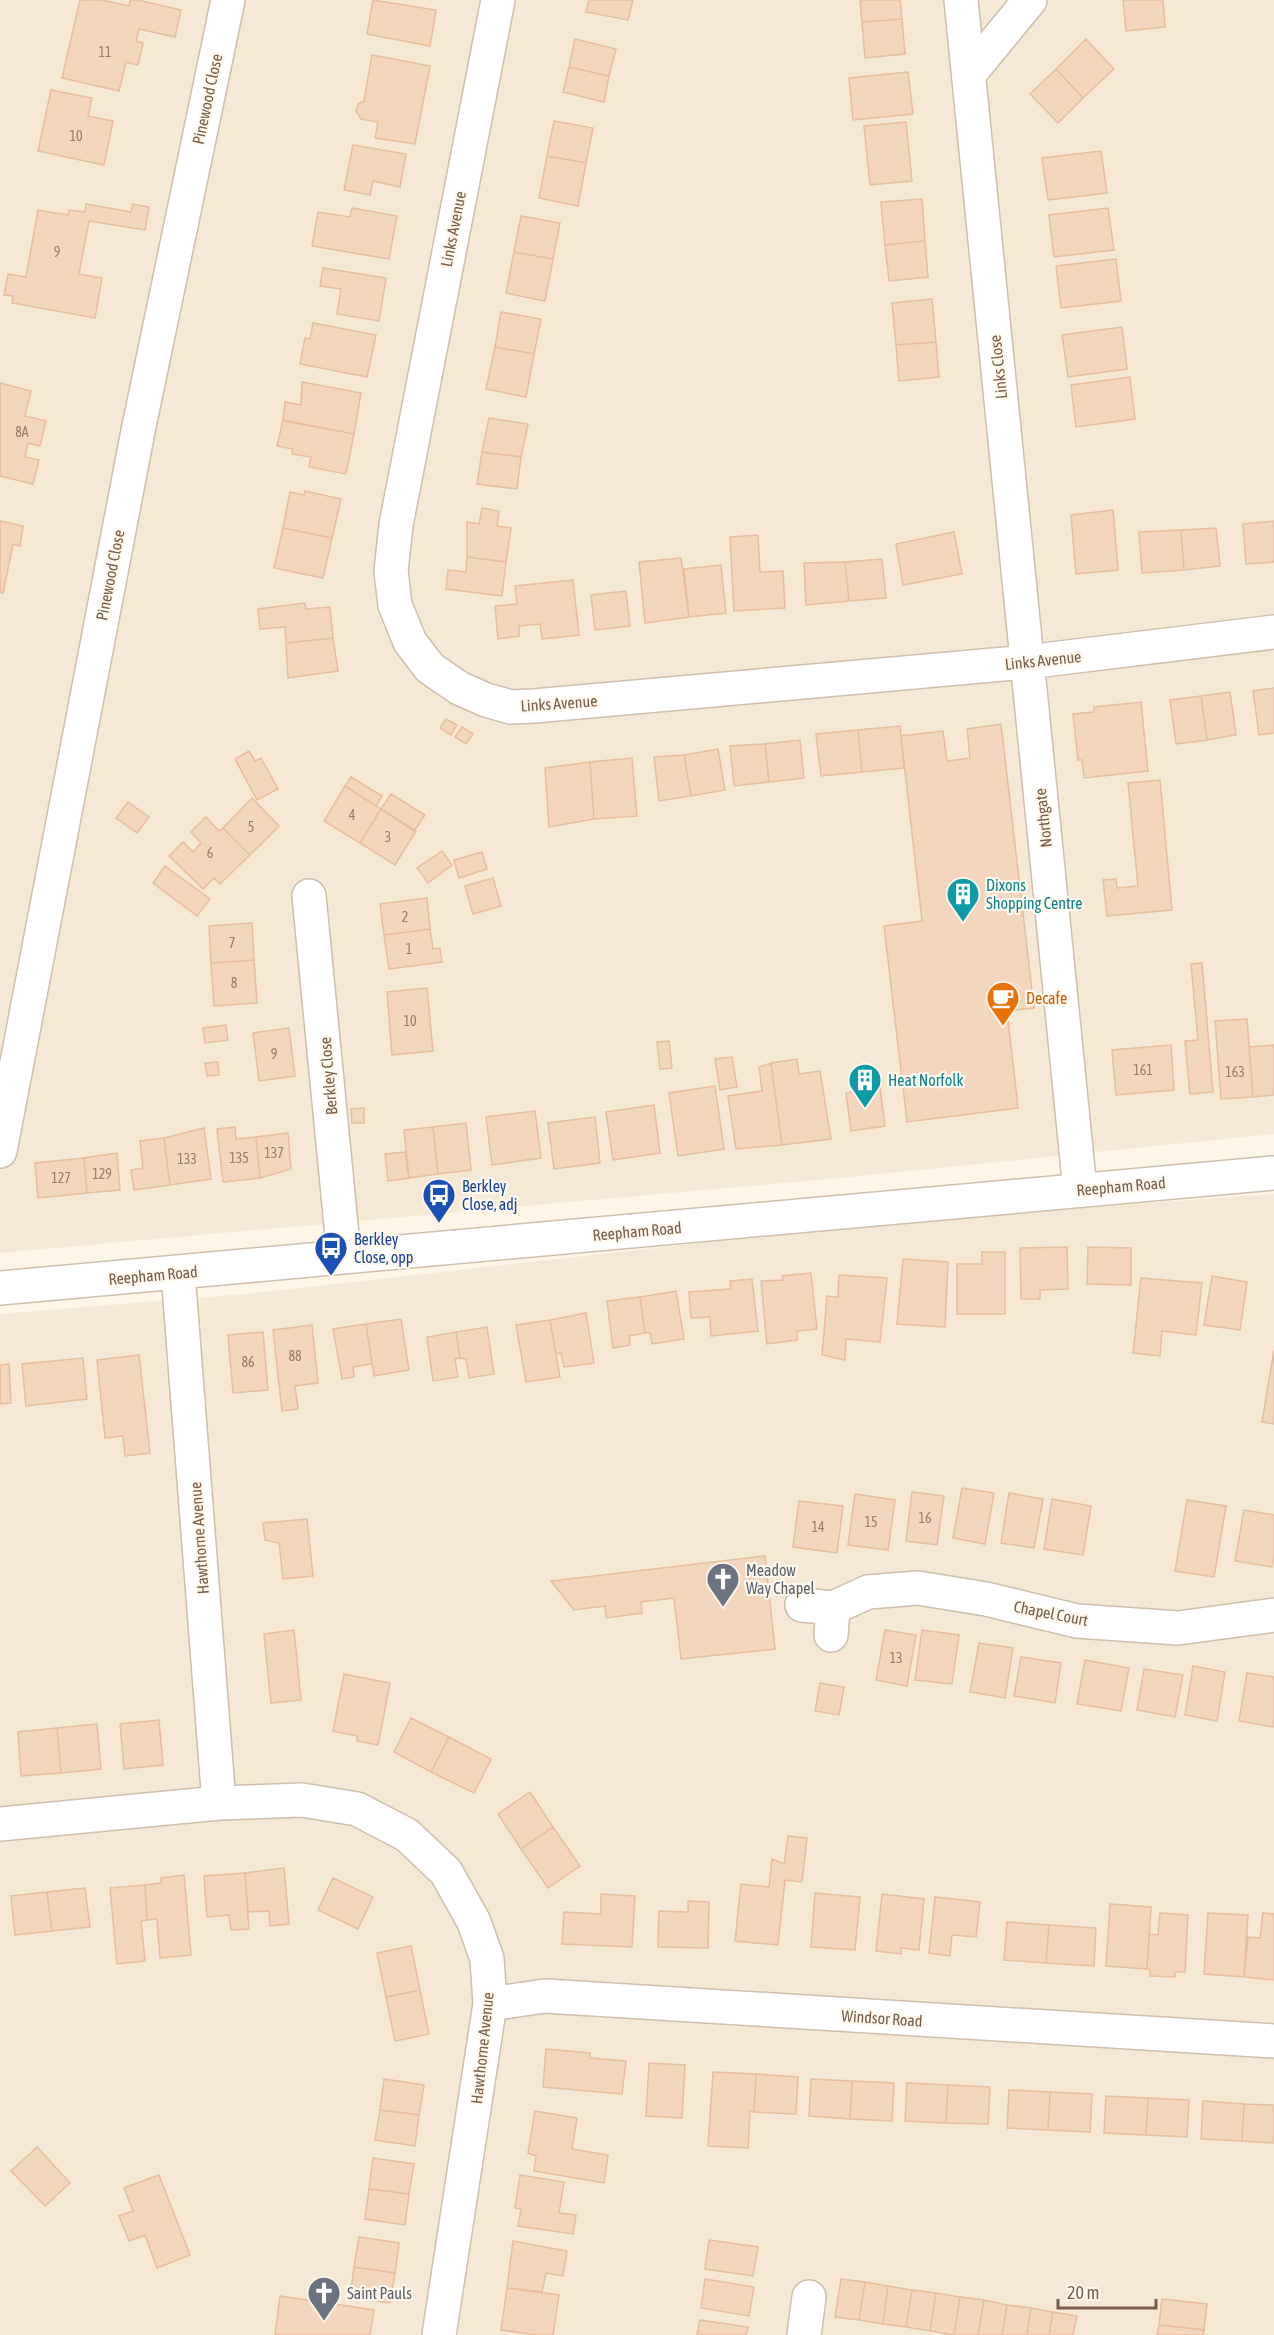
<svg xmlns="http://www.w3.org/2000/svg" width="1274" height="2335" font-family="'Asap Condensed',sans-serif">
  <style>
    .residential { fill: #f5e8d5 }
    .building { fill: #f3d6be; stroke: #e6be9e; stroke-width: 1.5 }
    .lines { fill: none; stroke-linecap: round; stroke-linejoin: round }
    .minor-casing { stroke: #cfbeac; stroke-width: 36 }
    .tertiary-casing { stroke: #cfbeac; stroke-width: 36 }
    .minor { stroke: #fff; stroke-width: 33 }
    .tertiary { stroke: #fff; stroke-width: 33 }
    .labels { text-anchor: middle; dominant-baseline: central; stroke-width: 4.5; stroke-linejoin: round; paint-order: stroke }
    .number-label { font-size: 14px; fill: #967b67 }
    .street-label { font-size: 16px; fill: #775d4a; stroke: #fff9ed }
    .culture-label { font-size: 16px; fill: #0d838f; stroke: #fff9ed; text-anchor: start }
    .food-label { font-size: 16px; fill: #c56008; stroke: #fff9ed; text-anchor: start }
    .transit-label { font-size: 16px; fill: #164399; stroke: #fff9ed; text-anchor: start }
    .worship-label { font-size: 16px; fill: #5b616d; stroke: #fff9ed; text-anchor: start }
  </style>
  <rect width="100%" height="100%" fill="#fdf6e7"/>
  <path class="residential" d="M0 0H1274V1134L839 1178 0 1253Z
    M1274 1194V2335H0V1314L244 1294 889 1222Z"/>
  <path class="building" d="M80 0H102L129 6 130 0H138L181 10 175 37 139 29 136 41 143 43 138 65 126 62 119 91 62 78Z
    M373 0 436 10 430 46 367 34Z
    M589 0H633L628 20 586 12Z
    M860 0H900L902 19 862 22Z
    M1123 0H1163L1165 27 1126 31Z
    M902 19 905 54 865 58 862 22Z
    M575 39 616 49 609 76 569 67Z
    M1086 39 1114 69 1083 98 1056 69Z
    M372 55 430 66 415 144 375 138 378 122 361 119 356 111 358 104 364 101Z
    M569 67 609 76 604 102 563 92Z
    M1056 69 1083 98 1058 123 1030 94Z
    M908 72 913 114 853 120 849 78Z
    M51 90 92 98 88 116 113 121 104 165 38 151Z
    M554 121 593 128 586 163 547 156Z
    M906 122 912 181 870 185 864 126Z
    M353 145 406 154 400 187 373 181 370 195 344 190Z
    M1101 151 1107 193 1048 200 1042 158Z
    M547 156 586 163 578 206 539 198Z
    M922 199 925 241 885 245 881 202Z
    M86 204 131 212 133 204 149 207 145 230 89 221 79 274 102 278 95 318 12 303 13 296 4 295 8 274 26 277 38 210 68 215 69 210 85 212Z
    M352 208 397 216 389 259 312 246 318 212 350 217Z
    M1108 208 1114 250 1054 257 1049 215Z
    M521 216 560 223 553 259 514 252Z
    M925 241 928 277 889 281 885 245Z
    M514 252 553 259 545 301 506 293Z
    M1116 259 1121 301 1061 308 1056 266Z
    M323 268 386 278 379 321 337 314 341 289 320 286Z
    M932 299 936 342 896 345 892 303Z
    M501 312 541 319 534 354 495 347Z
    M313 323 376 335 367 377 300 364 305 338 310 339Z
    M1122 327 1127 369 1068 377 1062 335Z
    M936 342 939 377 899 381 896 345Z
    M495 347 534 354 526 397 486 389Z
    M1130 377 1135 419 1076 427 1071 385Z
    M302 382 361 393 354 434 283 421 285 402 301 405Z
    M0 383 31 391 25 416 46 421 40 446 28 443 25 457 39 460 33 484 0 476Z
    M489 418 528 424 521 457 482 452Z
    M283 420 354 434 346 474 309 467 311 457 292 454 293 449 277 446Z
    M482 452 521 457 517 489 477 484Z
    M305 491 341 499 332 538 283 528 290 492 304 495Z
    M482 508 499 511 497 526 511 528 506 562 467 557V522L479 524Z
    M1113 510 1118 570 1076 574 1071 515Z
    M0 521 23 526 20 546 13 544 3 593 0 592Z
    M1274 521V562L1246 564 1243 524Z
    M283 528 332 538 323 578 274 568Z
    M1216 528 1220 566 1184 570 1181 530Z
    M1181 530 1184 570 1142 573 1139 532Z
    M954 532 962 574 903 585 896 544Z
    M758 535 760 572 783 571 785 608 734 611 730 537Z
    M467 557 506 562 502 596 446 589 448 570 466 572Z
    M681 558 689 617 645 623 639 562Z
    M882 559 886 598 849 601 845 562Z
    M845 562 849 601 806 605 804 563Z
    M721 565 726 613 689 617 684 569Z
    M573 580 579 635 542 639 540 624 519 626V636L498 639 495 606 517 604 515 586Z
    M626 591 630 626 595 630 591 595Z
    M305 603 306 609 330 607 333 638 286 643 285 627 260 629 258 609Z
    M333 638 338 671 288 678 286 643Z
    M1274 688V733L1259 735 1253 691Z
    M1230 692 1236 735 1207 740 1201 696Z
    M1201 696 1207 740 1176 744 1170 700Z
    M1141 702 1148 771 1084 778 1082 760H1078L1073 714 1094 712V707Z
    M446 719 457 725 451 735 440 728Z
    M1001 724 1034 1008 1007 1011 1018 1108 907 1122 884 926 922 921 901 736 943 731 947 761 970 758 967 729Z
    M900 726 904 768 862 772 858 730Z
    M462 727 473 734 466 744 455 737Z
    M858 730 862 772 821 776 816 734Z
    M800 740 804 778 769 782 765 744Z
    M765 744 769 782 734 786 730 746Z
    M718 749 725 790 691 796 684 755Z
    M249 751 255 761 261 758 278 789 257 800 235 759Z
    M684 755 691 796 659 801 654 757Z
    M632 758 637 816 594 819 590 762Z
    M590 762 594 819 549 827 545 768Z
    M351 777 382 796 376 806 345 786Z
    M1160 780 1172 910 1107 916 1103 880 1116 879 1117 888 1138 886 1128 783Z
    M345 786 381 809 360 843 324 821Z
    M391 794 425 815 414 831 381 809Z
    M252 798 279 826 250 855 223 828Z
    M128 802 149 817 137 833 116 818Z
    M381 809 416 831 395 865 360 843Z
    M206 817 219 831 223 828 250 855 220 884 214 878 203 889 169 856 183 842 193 852 201 843 191 832Z
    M442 851 452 865 428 883 417 868Z
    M482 852 487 869 459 878 454 860Z
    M165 866 210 899 197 916 153 883Z
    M493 878 501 906 473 914 465 886Z
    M427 898 430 929 384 935 380 904Z
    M252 923 254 960 211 963 209 926Z
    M430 929 433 949 440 948 442 962 389 969 384 935Z
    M254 960 257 1003 214 1006 211 963Z
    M1202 963 1213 1092 1190 1094 1185 1041 1198 1040 1191 964Z
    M427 988 433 1051 392 1055 387 992Z
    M1247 1019 1253 1097 1221 1099 1215 1021Z
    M226 1025 228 1040 205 1043 203 1028Z
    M289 1028 295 1076 259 1081 253 1033Z
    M669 1041 672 1068 660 1069 657 1042Z
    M1171 1045 1174 1090 1116 1095 1112 1050Z
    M1274 1045V1095L1253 1097 1249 1047Z
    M732 1057 737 1087 720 1090 715 1059Z
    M797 1059 799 1074 820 1071 831 1139 782 1145 771 1063Z
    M218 1062 219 1075 207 1076 205 1063Z
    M771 1063 782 1145 736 1149 728 1096 762 1091 759 1067Z
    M715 1086 724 1149 678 1156 669 1093Z
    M880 1088 885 1126 851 1131 846 1093Z
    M654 1105 660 1153 613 1160 606 1112Z
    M364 1108V1123H352L351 1109Z
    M535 1111 541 1158 492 1165 486 1117Z
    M595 1117 600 1163 554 1169 548 1123Z
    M466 1123 471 1170 438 1174 433 1127Z
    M235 1127 236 1139 256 1137 260 1178 223 1182 217 1129Z
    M433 1127 438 1174 409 1178 404 1130Z
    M204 1128 211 1179 170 1185 164 1138Z
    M288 1133 291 1169 260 1178 256 1137Z
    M164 1138 170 1185 134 1190 131 1170 143 1168 140 1141Z
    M405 1152 409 1178 388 1181 385 1154Z
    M117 1153 120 1190 87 1193 84 1158Z
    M84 1158 87 1193 38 1198 35 1163Z
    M1067 1247 1068 1289 1040 1290V1299H1021L1020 1248Z
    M1088 1247 1131 1248V1285L1087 1284Z
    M982 1252H1005V1314H957V1264H982Z
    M903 1259 948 1262 945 1327 897 1324Z
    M811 1273 817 1329 797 1331V1340L767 1344 761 1281 783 1280 782 1276Z
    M839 1275 887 1278 880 1342 846 1339 845 1360 822 1355 827 1296 838 1297Z
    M1212 1276 1247 1282 1240 1330 1204 1325Z
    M1141 1278 1202 1283 1196 1335 1162 1331 1160 1356 1133 1353Z
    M752 1279 758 1331 711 1336 710 1317 691 1318 689 1292 731 1289 730 1281Z
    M676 1291 684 1339 652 1344 650 1333H645L640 1297Z
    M640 1297 645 1333 629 1336 630 1345 613 1348 607 1301Z
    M586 1313 594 1363 564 1367 561 1353 556 1354 550 1320Z
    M401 1319 409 1370 374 1376 366 1324Z
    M550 1320 560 1377 526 1382 516 1325Z
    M366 1324 372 1364 353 1367 354 1377 342 1379 333 1329Z
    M312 1325 318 1383 295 1386 298 1409 282 1411 273 1330Z
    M487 1327 494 1374 469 1378 466 1359 460 1358 456 1332Z
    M263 1332 268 1390 233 1393 228 1335Z
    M456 1332 460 1358 455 1359 458 1377 433 1381 427 1337Z
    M1274 1350V1424L1262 1422Z
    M139 1355 150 1453 125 1456 123 1436 105 1438 97 1360Z
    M83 1358 87 1399 26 1406 22 1364Z
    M9 1364 11 1403 0 1404V1365Z
    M962 1488 994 1493 985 1544 953 1538Z
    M912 1492 944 1496 937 1545 906 1541Z
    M1009 1493 1043 1499 1034 1548 1001 1543Z
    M855 1494 895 1500 888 1550 848 1545Z
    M1052 1499 1091 1506 1083 1555 1044 1549Z
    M1187 1500 1226 1506 1214 1577 1175 1571Z
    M799 1501 843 1506 837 1553 793 1547Z
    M1244 1510 1274 1515V1555L1272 1567 1235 1561Z
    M307 1519 313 1576 283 1579 279 1543 265 1540 263 1523Z
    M765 1556 775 1649 681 1659 674 1598 641 1602 642 1613 606 1618 605 1606 574 1610 551 1581Z
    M294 1630 301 1700 271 1703 264 1634Z
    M885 1630 916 1635 907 1686 876 1680Z
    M922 1630 959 1635 952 1684 915 1680Z
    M979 1643 1013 1648 1005 1698 970 1692Z
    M1021 1657 1061 1663 1055 1703 1014 1696Z
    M1085 1660 1129 1668 1121 1711 1077 1704Z
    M1193 1666 1225 1672 1217 1721 1185 1715Z
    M1144 1669 1183 1675 1175 1717 1137 1710Z
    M1247 1673 1274 1677V1727L1239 1721Z
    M344 1674 390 1683 378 1745 357 1741V1736L333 1731Z
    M820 1683 844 1687 839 1715 815 1711Z
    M411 1718 449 1737 431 1772 394 1752Z
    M159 1720 163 1765 124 1769 120 1724Z
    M97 1724 101 1769 61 1773 57 1728Z
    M57 1728 61 1773 21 1776 18 1732Z
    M449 1737 491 1759 474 1793 431 1772Z
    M530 1792 553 1827 521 1849 498 1814Z
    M553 1827 580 1866 548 1888 521 1849Z
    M788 1836 807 1838 802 1882 785 1880 778 1945 735 1941 741 1884 769 1887 772 1859 784 1864Z
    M284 1868 289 1924 270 1926 269 1911 248 1912 245 1873Z
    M245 1873 249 1929 231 1930 229 1915 207 1917 204 1876Z
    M184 1875 191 1955 160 1958 157 1919 147 1920 145 1885 161 1883V1878Z
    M333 1878 373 1897 358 1929 318 1910Z
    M145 1885 147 1920 141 1921 145 1961 117 1964 110 1888Z
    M85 1888 90 1927 52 1931 47 1892Z
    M47 1892 52 1931 15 1935 11 1896Z
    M815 1893 860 1897 855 1950 811 1947Z
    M601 1894 635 1896 632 1947 562 1944 564 1912 601 1914Z
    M882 1894 924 1899 919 1950 901 1948V1954L876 1951Z
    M935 1897 980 1902 976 1937 952 1935 950 1956 929 1953Z
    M688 1901 709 1902 708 1948 658 1947 659 1911 688 1912Z
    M1110 1904 1151 1907 1147 1969 1106 1966Z
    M1160 1913 1188 1915 1185 1972H1175V1977L1150 1976V1970L1147 1969 1149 1934 1158 1935Z
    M1208 1913 1248 1915 1244 1977 1204 1974Z
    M1263 1913 1274 1914V1980L1244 1977 1248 1937 1260 1938Z
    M1007 1922 1049 1925 1046 1963 1004 1960Z
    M1049 1925 1096 1928 1094 1966 1046 1963Z
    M411 1946 420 1990 386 1997 377 1953Z
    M420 1990 429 2034 395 2041 386 1997Z
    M546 2049 590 2053V2058L626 2061 622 2094 543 2087Z
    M649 2063 685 2065 682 2118 646 2116Z
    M713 2072 756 2074 754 2112 750 2111 748 2148 708 2146Z
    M756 2074 798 2077 796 2114 754 2112Z
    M384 2079 424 2085 419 2115 380 2110Z
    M811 2079 852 2081 850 2119 809 2116Z
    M852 2081 894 2083 892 2121 850 2119Z
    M907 2083 948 2085 946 2123 905 2121Z
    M948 2085 990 2087 988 2124 946 2123Z
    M1009 2090 1050 2092 1048 2130 1007 2128Z
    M1050 2092 1092 2094 1090 2132 1048 2130Z
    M1106 2096 1148 2098 1146 2135 1104 2133Z
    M1148 2098 1189 2100 1187 2137 1146 2135Z
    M1203 2101 1244 2104 1242 2141 1201 2139Z
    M1244 2104 1274 2105V2143L1242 2141Z
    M380 2110 419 2115 415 2146 375 2140Z
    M535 2111 577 2118 572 2149 608 2155 604 2183 534 2171 536 2156 528 2153Z
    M37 2147 70 2183 45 2206 11 2171Z
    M373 2158 414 2164 409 2194 369 2189Z
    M159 2175 190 2255 157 2268 145 2235 129 2241 119 2216 133 2211 124 2188Z
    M520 2175 564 2182 559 2213 576 2215 573 2234 518 2226 521 2209 515 2208Z
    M369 2189 409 2194 405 2225 365 2219Z
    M359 2237 399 2243 395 2273 354 2267Z
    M709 2240 758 2247 753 2276 705 2269Z
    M513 2241 567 2251 563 2276 546 2273 542 2292 507 2288Z
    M354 2267 395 2273 390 2303 350 2297Z
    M705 2279 754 2287 749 2316 701 2308Z
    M841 2279 865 2282 859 2320 835 2317Z
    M865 2282 888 2286 883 2324 859 2320Z
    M888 2286 912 2290 906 2327 883 2324Z
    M507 2288 559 2295 553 2335H535L501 2330Z
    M912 2290 936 2293 930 2331 906 2327Z
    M936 2293 960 2297 954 2335 930 2331Z
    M280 2296 374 2310 370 2335H275Z
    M960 2297 984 2300 978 2335H954Z
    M1162 2299 1207 2304 1204 2330 1159 2325Z
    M984 2300 1007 2305 1002 2335H978Z
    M1007 2305 1031 2308 1027 2335H1002Z
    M1031 2308 1053 2312 1049 2335H1027Z
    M1053 2312 1077 2316 1073 2335H1049Z
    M700 2320 748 2327 746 2335H697Z
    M1159 2325 1204 2330 1203 2335H1157Z"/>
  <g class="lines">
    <g class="minor-casing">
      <path id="minor" d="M498 0 396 525 391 571 395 605 410 642 430 668 459 688 486 700 511 707 534 706 1027 662 1274 632
        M961 0 1080 1190
        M970 73 1030 0
        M309 896 344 1256
        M0 1151 138 431 228 0
        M178 1273 219 1803
        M802 1605 833 1608
        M831 1635 833 1608 868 1592 918 1588 986 1599 1077 1621 1178 1628 1274 1615
        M0 1824 219 1803 302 1800 357 1809 407 1835 446 1872 474 1922 487 1959 490 2004 439 2335
        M490 2004 545 1996 1274 2041
        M804 2335 809 2297"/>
    </g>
    <g class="tertiary-casing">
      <path id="tertiary" d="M0 1288 1274 1173"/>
    </g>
    <use href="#minor" class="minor"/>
    <use href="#tertiary" class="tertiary"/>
  </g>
  <defs>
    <g id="building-pin" transform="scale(1.725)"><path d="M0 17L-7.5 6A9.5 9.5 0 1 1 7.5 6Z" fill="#0f9aa8" stroke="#fff9ed"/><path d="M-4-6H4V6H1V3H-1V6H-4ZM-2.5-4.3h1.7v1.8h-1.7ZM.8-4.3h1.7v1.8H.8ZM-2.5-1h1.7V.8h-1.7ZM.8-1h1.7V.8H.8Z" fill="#fff"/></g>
    <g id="cafe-pin" transform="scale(1.725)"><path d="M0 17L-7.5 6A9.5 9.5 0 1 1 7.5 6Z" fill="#e8710a" stroke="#fff9ed"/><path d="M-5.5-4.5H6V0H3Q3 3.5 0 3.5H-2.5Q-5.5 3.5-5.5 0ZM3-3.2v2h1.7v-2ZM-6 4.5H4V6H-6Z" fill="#fff"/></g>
    <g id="bus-pin" transform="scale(1.725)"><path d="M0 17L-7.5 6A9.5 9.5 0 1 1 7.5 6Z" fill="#1a4fb4" stroke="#fff9ed"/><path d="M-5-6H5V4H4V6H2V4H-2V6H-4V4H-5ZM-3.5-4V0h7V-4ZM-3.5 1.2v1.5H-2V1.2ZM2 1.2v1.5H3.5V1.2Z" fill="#fff"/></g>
    <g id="church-pin" transform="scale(1.725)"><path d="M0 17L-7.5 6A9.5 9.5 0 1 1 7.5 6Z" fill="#6b7280" stroke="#fff9ed"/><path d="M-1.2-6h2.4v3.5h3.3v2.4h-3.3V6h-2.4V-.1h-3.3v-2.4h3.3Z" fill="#fff"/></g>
  </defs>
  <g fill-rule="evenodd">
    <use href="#building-pin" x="963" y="894"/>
    <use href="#cafe-pin" x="1003" y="998"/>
    <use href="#building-pin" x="865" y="1080"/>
    <use href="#bus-pin" x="439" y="1195"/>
    <use href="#bus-pin" x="331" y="1248"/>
    <use href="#church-pin" x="723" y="1579"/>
    <use href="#church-pin" x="324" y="2293"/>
  </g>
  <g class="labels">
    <g class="number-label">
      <text x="105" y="52">11</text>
      <text x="76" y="136">10</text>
      <text x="57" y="252">9</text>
      <text x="22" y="432">8A</text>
      <text x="352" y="815">4</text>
      <text x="251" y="827">5</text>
      <text x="388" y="837">3</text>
      <text x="210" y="853">6</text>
      <text x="405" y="917">2</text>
      <text x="232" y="943">7</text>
      <text x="409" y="949">1</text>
      <text x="234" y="983">8</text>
      <text x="410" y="1021">10</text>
      <text x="274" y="1054">9</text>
      <text x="1143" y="1070">161</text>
      <text x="1235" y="1072">163</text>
      <text x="274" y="1153">137</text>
      <text x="239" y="1158">135</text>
      <text x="187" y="1159">133</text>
      <text x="102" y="1174">129</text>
      <text x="61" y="1178">127</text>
      <text x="295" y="1356">88</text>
      <text x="248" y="1362">86</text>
      <text x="925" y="1518">16</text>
      <text x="871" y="1522">15</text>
      <text x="818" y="1527">14</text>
      <text x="896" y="1658">13</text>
    </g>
    <g class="street-label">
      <text transform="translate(207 99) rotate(-78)">Pinewood Close</text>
      <text transform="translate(453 229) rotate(-79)">Links Avenue</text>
      <text transform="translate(998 367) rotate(-96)">Links Close</text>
      <text transform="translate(110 575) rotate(-79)">Pinewood Close</text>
      <text transform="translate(1043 660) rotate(-6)">Links Avenue</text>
      <text transform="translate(559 703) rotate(-4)">Links Avenue</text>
      <text transform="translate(1043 818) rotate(-96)">Northgate</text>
      <text transform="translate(328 1076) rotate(-95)">Berkley Close</text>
      <text transform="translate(1121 1186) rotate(-5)">Reepham Road</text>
      <text transform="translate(637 1231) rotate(-5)">Reepham Road</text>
      <text transform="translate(153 1275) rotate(-5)">Reepham Road</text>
      <text transform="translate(199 1538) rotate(-94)">Hawthorne Avenue</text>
      <text transform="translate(1051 1613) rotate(11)">Chapel Court</text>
      <text transform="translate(882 2018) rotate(4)">Windsor Road</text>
      <text transform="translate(482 2048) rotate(-84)">Hawthorne Avenue</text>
    </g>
    <g class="culture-label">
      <text x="986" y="885">Dixons<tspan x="986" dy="18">Shopping Centre</tspan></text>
      <text x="888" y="1080">Heat Norfolk</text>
    </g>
    <g class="food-label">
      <text x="1026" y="998">Decafe</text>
    </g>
    <g class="transit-label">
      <text x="462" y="1186">Berkley<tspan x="462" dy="18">Close, adj</tspan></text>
      <text x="354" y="1239">Berkley<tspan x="354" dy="18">Close, opp</tspan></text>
    </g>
    <g class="worship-label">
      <text x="746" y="1570">Meadow<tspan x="746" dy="18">Way Chapel</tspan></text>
      <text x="347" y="2293">Saint Pauls</text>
    </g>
  </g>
  <path d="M1058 2299v9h98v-9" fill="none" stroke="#775d4a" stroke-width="3"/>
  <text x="1067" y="2299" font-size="18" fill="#775d4a" stroke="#fff9ed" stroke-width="4.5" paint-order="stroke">20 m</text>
</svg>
